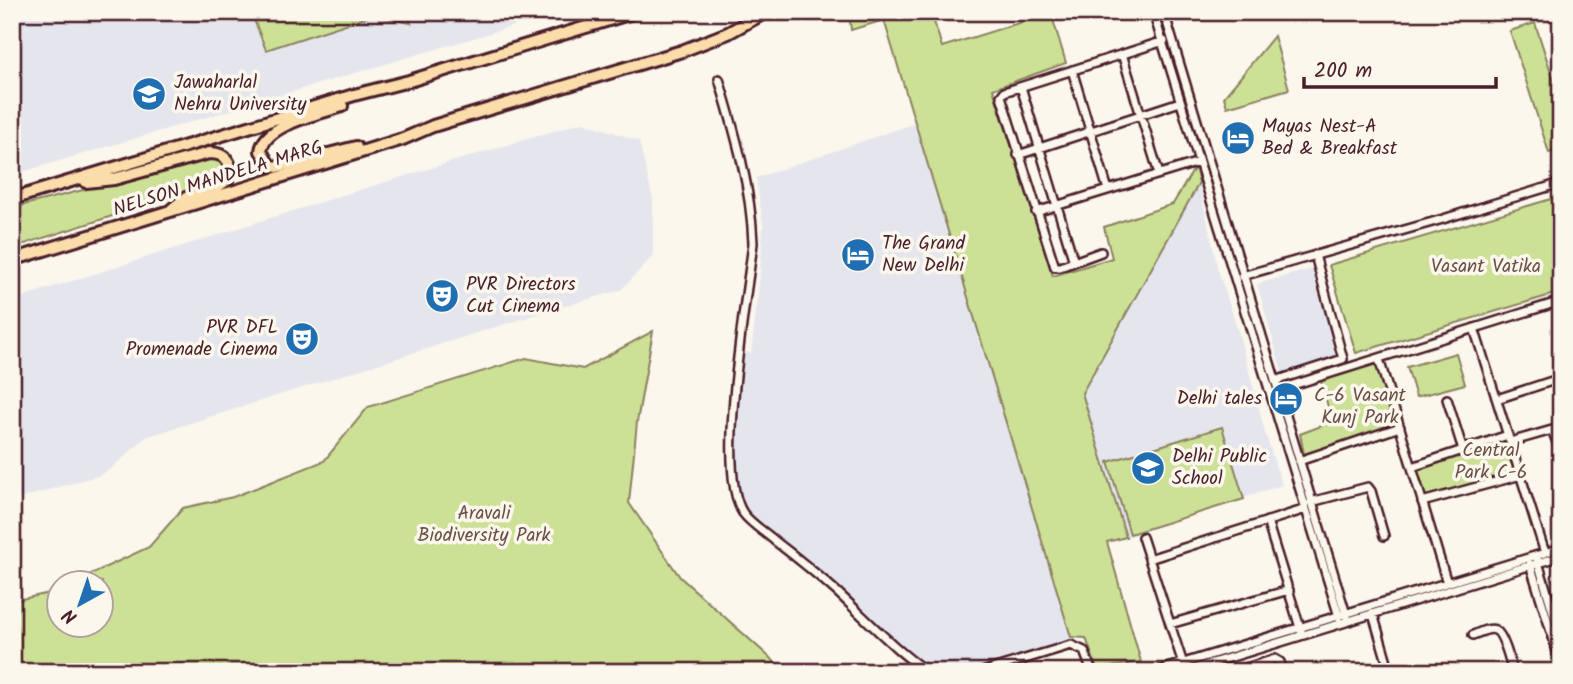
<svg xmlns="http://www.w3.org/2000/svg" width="1573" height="684" font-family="Kalam,sans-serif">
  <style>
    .built { fill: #e5e6ed }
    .green { fill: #cce196; stroke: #8b8060; stroke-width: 2 }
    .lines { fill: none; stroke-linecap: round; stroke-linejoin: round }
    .street-casing { stroke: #4a1f2b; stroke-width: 12 }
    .primary-casing { stroke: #4a1f2b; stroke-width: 16 }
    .street { stroke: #fbf7ec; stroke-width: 7 }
    .primary { stroke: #fbddab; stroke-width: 10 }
    .labels { text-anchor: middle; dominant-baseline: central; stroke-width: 7; stroke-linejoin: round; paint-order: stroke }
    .poi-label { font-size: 19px; fill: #4a1f2b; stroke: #fbf7ec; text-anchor: start }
    .street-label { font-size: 19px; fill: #4a1f2b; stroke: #fbf7ec }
    .park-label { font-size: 19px; fill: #6a5046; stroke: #fbf7ec }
  </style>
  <rect width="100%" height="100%" fill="#fbf7ec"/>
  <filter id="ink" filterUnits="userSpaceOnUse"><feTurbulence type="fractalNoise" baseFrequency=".0143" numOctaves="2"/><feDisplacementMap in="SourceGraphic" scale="14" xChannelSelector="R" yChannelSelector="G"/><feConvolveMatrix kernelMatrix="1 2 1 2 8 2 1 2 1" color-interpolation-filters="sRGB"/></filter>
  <g filter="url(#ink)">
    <path class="built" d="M12 12H561L12 175Z
      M583 122 639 141 653 200V256L621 290 547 311 146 437 112 468 100 475 12 501V300L359 190Z
      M915 123 1073 643 982 672H930L754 524 741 504 733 465 739 350 751 353 759 284 763 225 756 178Z
      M1199 183 1218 270 1239 334 1267 439 1282 485 1126 537 1082 393Z
      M1315 268 1341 360 1283 376 1257 284Z"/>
    <path class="green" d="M251 12H406L411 23 373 15 266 50Z
      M849 12H931L942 47 1051 13 1066 63 993 89 1053 276 1112 258 1104 227 1173 204 1195 167 1199 183 1082 393 1126 537 1107 542 1141 662 1097 669 1086 638 1071 637 884 20 851 30Z
      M1535 23 1561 103V149L1549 153 1510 31Z
      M1274 36 1289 89 1227 107 1224 97Z
      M213 157C230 161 228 174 216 183L12 248V208Z
      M1561 196V292L1356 353 1329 265Z
      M653 331 637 422 629 503 680 577 786 672H12V601L50 593 59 589 60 624H102V582H74L149 547 183 508 233 497 324 461 368 407 526 358 583 369Z
      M1456 353 1465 384 1416 397 1407 367Z
      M1376 360 1400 427 1305 459 1300 434 1332 422 1320 377Z
      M1222 427 1244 499 1130 534 1108 462Z
      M1505 437 1516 475 1422 502 1412 467Z"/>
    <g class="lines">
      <g class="street-casing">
        <path id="street" d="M1153 12 1341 623
          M1164 12 1348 621
          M1122 54 1159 174
          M1072 70 1108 190
          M719 79C735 133 751 186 753 243 747 296 715 472 743 513 751 524 765 532 775 541 796 557 817 574 837 592 856 609 910 665 930 672
          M1021 87 1074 262
          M1018 155 1180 102
          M1036 212 1199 162
          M1101 252 1060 267H1055L1001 96 1004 92 1164 41
          M1242 276 1443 219 1561 183
          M1474 328 1545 553
          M1379 359 1447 583
          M1275 381 1343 359 1315 255
          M1277 390 1561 301
          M1447 399 1463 450
          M1497 399 1561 378
          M1510 442 1552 430 1561 452
          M1299 461 1400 427
          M1412 467 1508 435
          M1311 502 1368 487 1371 491 1384 536
          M1422 502 1521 475
          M1267 521 1301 631
          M1142 537 1184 667
          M1149 559 1306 509
          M1537 559 1561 638
          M1530 564 1561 664
          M1373 614 1390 672
          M1170 624 1289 590
          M1473 635C1479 633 1489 627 1495 630 1503 633 1511 663 1512 672
          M982 672 1071 645 1084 651 1092 672
          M1154 672 1561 548
          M1183 672 1561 556
          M1233 672 1275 659 1280 662 1283 672"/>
      </g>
      <g class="primary-casing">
        <path id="primary" d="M342 106C319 114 264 124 261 151L269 165 277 167 356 147
          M86 182 114 179 209 153C221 153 228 157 231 169L227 180 220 185 186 198 172 209
          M12 199 354 95 409 81 635 12
          M12 260 403 139 433 126 682 51 728 33 766 12"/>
      </g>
      <use href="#street" class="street"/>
      <use href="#primary" class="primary"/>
    </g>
  </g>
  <defs>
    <g id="university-disc" transform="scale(1.75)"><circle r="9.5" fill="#1f6fb2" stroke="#fbf7ec"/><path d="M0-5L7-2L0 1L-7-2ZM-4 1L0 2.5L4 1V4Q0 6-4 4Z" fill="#fff"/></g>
    <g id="hotel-disc" transform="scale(1.75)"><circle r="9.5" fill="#1f6fb2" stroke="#fbf7ec"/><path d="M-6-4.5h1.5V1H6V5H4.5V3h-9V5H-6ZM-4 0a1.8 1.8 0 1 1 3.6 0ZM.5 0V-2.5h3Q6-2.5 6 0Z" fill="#fff"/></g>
    <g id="theatre-disc" transform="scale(1.75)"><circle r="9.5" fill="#1f6fb2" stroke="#fbf7ec"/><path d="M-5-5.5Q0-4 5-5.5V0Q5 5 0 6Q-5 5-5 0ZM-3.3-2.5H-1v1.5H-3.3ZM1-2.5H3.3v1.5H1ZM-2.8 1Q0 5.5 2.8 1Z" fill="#fff"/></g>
    <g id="school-disc" transform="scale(1.75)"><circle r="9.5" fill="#1f6fb2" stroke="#fbf7ec"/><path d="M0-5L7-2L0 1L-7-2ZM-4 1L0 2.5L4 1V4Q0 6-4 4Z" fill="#fff"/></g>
  </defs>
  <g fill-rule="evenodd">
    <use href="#university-disc" x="149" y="94"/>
    <use href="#hotel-disc" x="1238" y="138"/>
    <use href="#hotel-disc" x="858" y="255"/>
    <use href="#theatre-disc" x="442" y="296"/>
    <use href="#theatre-disc" x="302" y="339"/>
    <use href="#hotel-disc" x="1286" y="399"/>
    <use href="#school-disc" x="1148" y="468"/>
  </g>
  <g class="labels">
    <g class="poi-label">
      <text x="174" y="83">Jawaharlal<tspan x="174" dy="22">Nehru University</tspan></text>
      <text x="1262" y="127">Mayas Nest-A<tspan x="1262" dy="22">Bed &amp; Breakfast</tspan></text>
      <text x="882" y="244">The Grand<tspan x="882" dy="22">New Delhi</tspan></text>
      <text x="466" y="285">PVR Directors<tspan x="466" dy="22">Cut Cinema</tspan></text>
      <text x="278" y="328" text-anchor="end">PVR DFL<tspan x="278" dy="22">Promenade Cinema</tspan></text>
      <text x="1262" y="399" text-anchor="end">Delhi tales</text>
      <text x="1172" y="457">Delhi Public<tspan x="1172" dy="22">School</tspan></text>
    </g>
    <g class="street-label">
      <text transform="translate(218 179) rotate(-17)">NELSON MANDELA MARG</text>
    </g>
    <g class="park-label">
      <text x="1486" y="267">Vasant Vatika</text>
      <text x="1360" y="396">C-6 Vasant<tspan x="1360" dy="22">Kunj Park</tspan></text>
      <text x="1491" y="451">Central<tspan x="1491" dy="22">Park C-6</tspan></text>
      <text x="484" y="514">Aravali<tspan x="484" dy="22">Biodiversity Park</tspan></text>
    </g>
  </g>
  <rect width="1573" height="684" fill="none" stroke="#fbf7ec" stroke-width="42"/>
  <rect x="21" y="21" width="1531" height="642" fill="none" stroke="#4a1f2b" stroke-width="2.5" filter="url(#ink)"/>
  <g transform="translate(80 604) rotate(220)"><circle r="33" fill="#fbf7ec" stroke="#b4a19f" stroke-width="2"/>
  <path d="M0-5L12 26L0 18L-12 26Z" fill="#1f6fb2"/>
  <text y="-10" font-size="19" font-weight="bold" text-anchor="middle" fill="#4a1f2b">N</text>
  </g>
  <path d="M1304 77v10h192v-10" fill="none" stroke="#4a1f2b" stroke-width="3.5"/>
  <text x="1314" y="77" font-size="21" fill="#4a1f2b" stroke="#fbf7ec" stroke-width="5" paint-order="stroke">200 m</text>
</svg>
